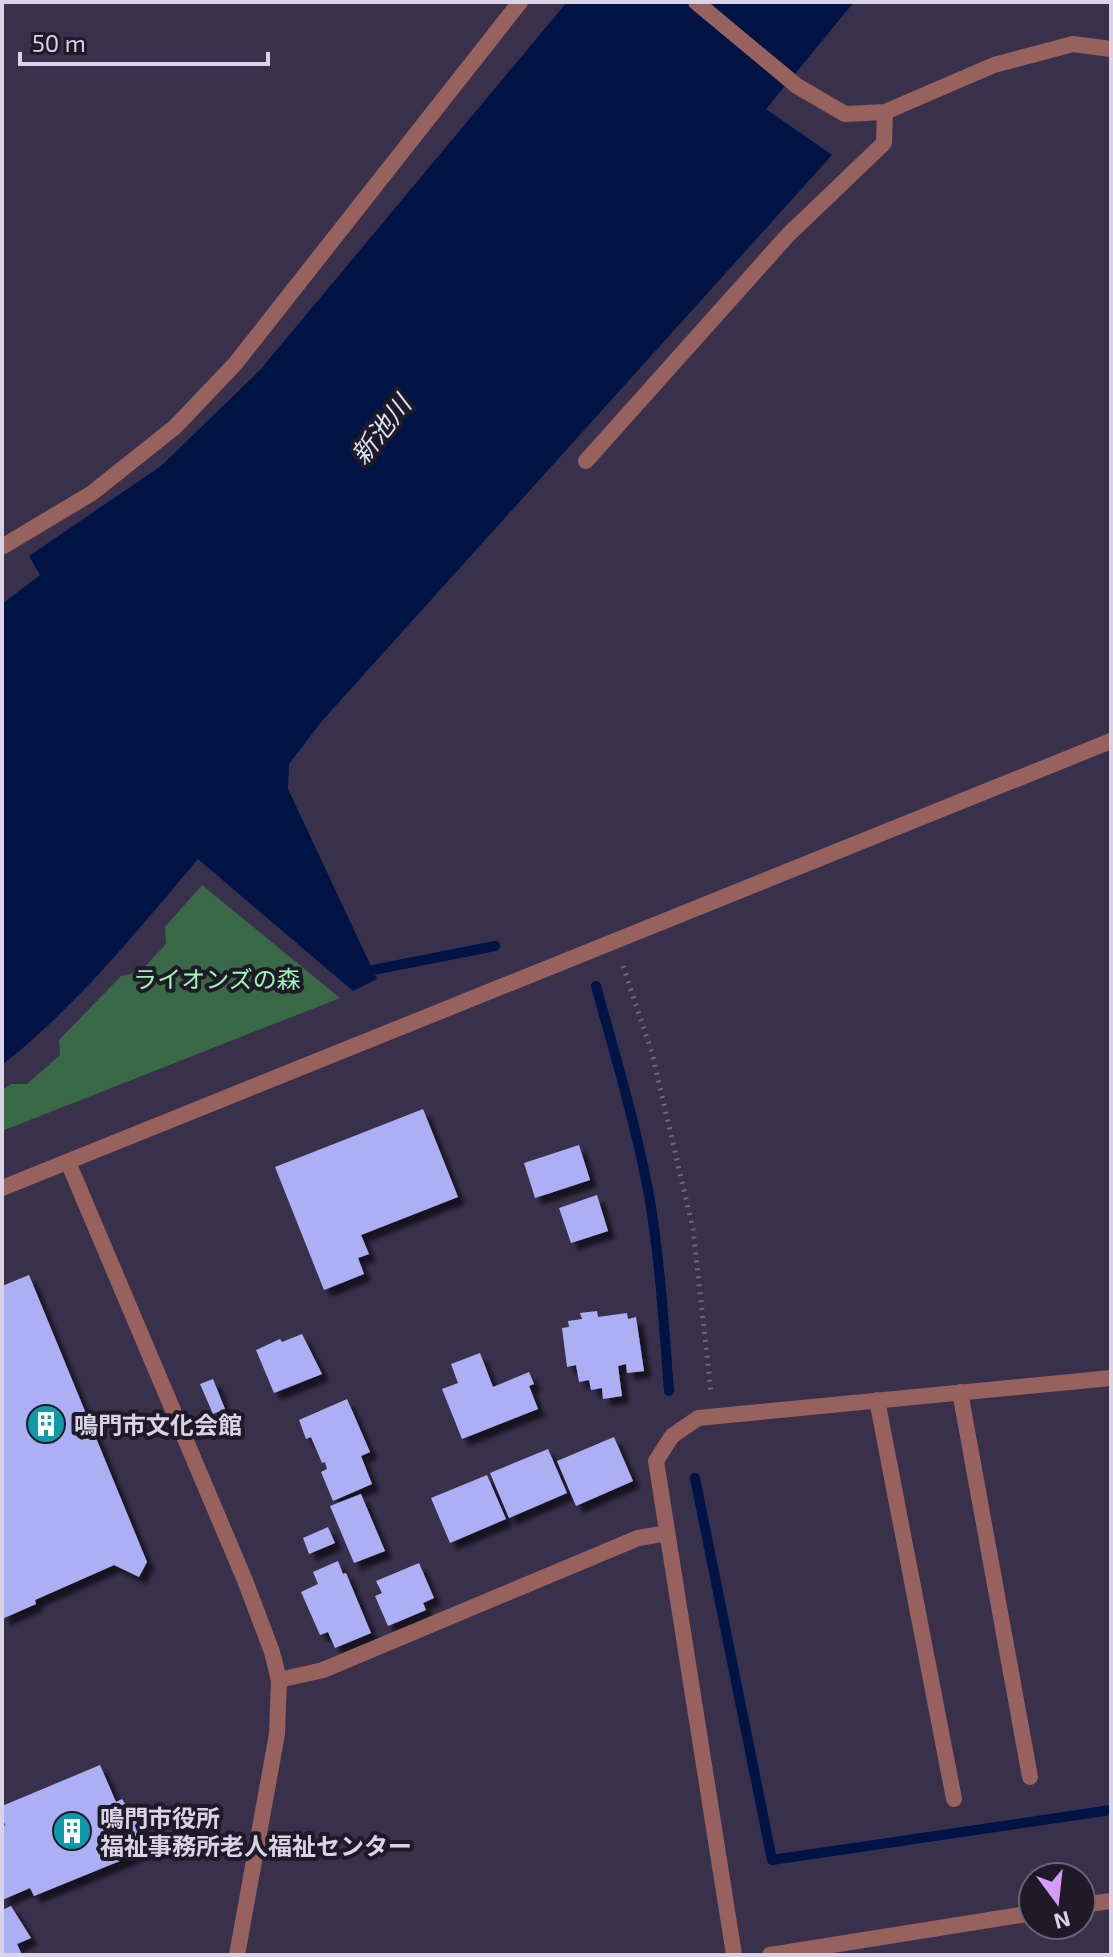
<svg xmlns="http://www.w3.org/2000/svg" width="1113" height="1957" font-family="'Exo 2','Noto Sans JP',sans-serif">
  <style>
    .green { fill: #3a6947 }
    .water { fill: #001345 }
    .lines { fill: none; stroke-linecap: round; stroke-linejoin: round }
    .stream { stroke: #001345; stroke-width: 10 }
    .building { fill: #adaff4; filter: url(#shadow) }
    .path { stroke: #6e677e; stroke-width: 5; stroke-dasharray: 2 6; stroke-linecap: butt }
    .minor { stroke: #97615d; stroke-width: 16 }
    .tertiary { stroke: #97615d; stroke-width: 16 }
    .labels { text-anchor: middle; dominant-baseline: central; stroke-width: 8; stroke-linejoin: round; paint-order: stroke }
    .park-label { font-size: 24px; fill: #9af7b4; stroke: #1e1a27 }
    .poi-label { font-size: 24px; font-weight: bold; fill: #d9d4e5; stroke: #1e1a27; text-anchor: start }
    .water-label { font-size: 26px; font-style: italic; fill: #d7e1f2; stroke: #1e1a27 }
  </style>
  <defs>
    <filter id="shadow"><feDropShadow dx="7" dy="7" stdDeviation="2" flood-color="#0009"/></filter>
  </defs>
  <rect width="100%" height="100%" fill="#39304b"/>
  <path class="green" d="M202 885 340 998 2 1131V1090L11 1084H27L60 1055 59 1040 121 976 141 971 166 944 165 927Z"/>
  <path class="water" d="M567 2H854L766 109 832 155 322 721 289 764 288 789 377 979 353 991 198 859C137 931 77 1006 2 1065V604L40 575 29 556 161 466 260 370Z"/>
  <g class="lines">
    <path class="stream" d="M373 970 495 946
      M596 986C615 1055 636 1125 649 1195 660 1260 664 1326 669 1391
      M695 1478 772 1860 1111 1810"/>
  </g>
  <path class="building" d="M423 1109 458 1197 361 1235 369 1254 358 1258 364 1274 324 1290 275 1167Z
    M579 1145 590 1180 535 1198 524 1163Z
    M597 1195 608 1231 571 1243 559 1208Z
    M29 1275 147 1562 139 1577 114 1565 35 1600 36 1604 2 1619V1286Z
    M597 1311 598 1317 627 1313 628 1319 636 1317 644 1371 627 1373 626 1364 618 1366 622 1396 603 1399 602 1388 591 1390 589 1380 579 1382 576 1365 567 1367 562 1328 569 1327 568 1321 582 1319 580 1313Z
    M302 1334 322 1374 274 1393 256 1350 280 1339 282 1342Z
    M480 1353 493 1387 529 1372 534 1384 529 1386 538 1409 462 1439 442 1389 458 1383 451 1364Z
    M213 1379 225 1409 213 1414 200 1384Z
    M347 1399 370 1452 361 1456 372 1484 333 1501 321 1472 327 1469 325 1462 322 1463 311 1437 306 1439 299 1420Z
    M614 1437 633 1481 576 1506 557 1461Z
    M548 1449 567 1493 509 1518 490 1473Z
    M487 1475 506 1519 450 1543 431 1498Z
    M361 1494 385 1551 354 1563 330 1506Z
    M328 1527 335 1543 309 1554 303 1538Z
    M338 1561 343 1574 346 1573 371 1633 335 1648 328 1632 320 1635 301 1592 318 1584 313 1572Z
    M419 1563 434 1598 423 1603 426 1610 388 1626 375 1596 382 1593 376 1581Z
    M100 1765 116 1802 122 1799 144 1834 131 1840 137 1854 34 1896 30 1888 2 1900V1822L6 1827 2 1818V1806Z
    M11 1906 31 1938 17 1944 22 1955H2V1910Z"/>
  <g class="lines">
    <path class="path" d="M623 966 652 1053 693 1229 711 1392"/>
    <path class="minor" d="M696 2 797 86 845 114 885 112 994 65 1073 44 1111 49
      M586 461 788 235 884 143 885 112
      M2 547 92 493 175 427 235 364 520 2
      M960 1392 1030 1777
      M877 1400 954 1799
      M279 1680 323 1670 638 1538 667 1533
      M1081 1905 1111 1901
      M734 1955 656 1461 672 1436 698 1418 1111 1378
      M770 1955 1033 1913"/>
    <path class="tertiary" d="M68 1162 244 1578 272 1652 279 1680 277 1734 237 1955
      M2 1188 1111 741"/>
  </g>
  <defs>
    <g id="building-disc" transform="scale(2)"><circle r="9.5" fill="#0f9aa8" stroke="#1e1a27"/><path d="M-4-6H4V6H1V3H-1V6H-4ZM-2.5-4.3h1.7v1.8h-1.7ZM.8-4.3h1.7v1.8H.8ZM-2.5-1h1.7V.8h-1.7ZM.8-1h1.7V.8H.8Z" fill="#fff"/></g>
  </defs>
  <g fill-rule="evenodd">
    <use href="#building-disc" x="46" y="1424"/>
    <use href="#building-disc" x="72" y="1831"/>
  </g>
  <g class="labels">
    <g class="park-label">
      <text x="217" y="978">ライオンズの森</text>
    </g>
    <g class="poi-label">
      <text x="74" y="1424">鳴門市文化会館</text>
      <text x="100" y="1817">鳴門市役所<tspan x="100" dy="28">福祉事務所老人福祉センター</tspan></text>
    </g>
    <g class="water-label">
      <text transform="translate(380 429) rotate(-52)">新池川</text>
    </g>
  </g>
  <rect width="1113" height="1957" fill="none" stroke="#d9d4e5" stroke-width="8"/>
  <g transform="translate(1057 1901) rotate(165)"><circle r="38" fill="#1e1a27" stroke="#696473" stroke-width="2"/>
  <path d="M0-6L14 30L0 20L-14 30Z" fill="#d79bf9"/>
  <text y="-12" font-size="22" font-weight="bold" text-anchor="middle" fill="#d9d4e5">N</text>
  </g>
  <path d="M20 52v12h248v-12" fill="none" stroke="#d9d4e5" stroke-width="4"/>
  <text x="32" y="52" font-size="24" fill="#d9d4e5" stroke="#1e1a27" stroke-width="6" paint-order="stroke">50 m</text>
</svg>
